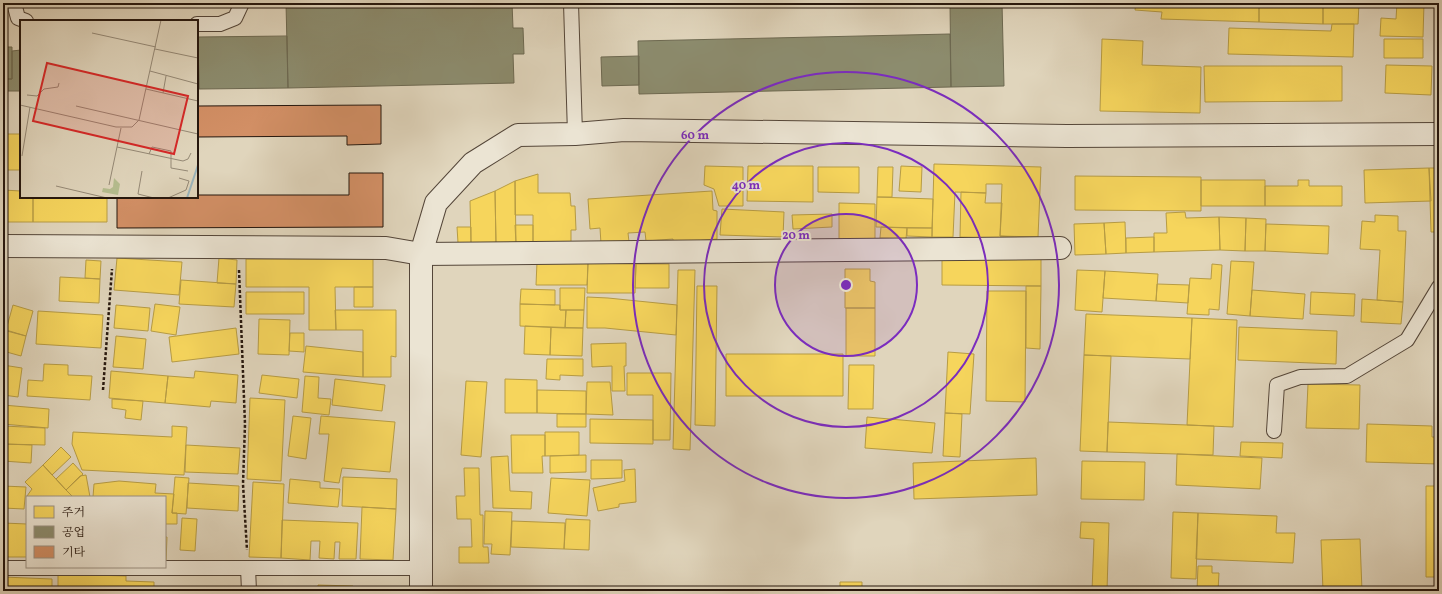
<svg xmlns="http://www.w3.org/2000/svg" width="1442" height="594" font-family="Vollkorn,'Noto Serif KR',serif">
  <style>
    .homes { fill: #f6d55c; stroke: #b79c44 }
    .industry { fill: #8c8c6e; stroke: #6d6951 }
    .building { fill: #d28f65; stroke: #25160d }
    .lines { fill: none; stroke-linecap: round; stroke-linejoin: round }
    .service-casing { stroke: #544639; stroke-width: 16 }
    .minor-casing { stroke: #544639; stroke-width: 24 }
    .tertiary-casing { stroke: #544639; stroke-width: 24 }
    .path { stroke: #25160d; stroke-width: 2.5; stroke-dasharray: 3 2; stroke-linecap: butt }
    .service { stroke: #ebe4d3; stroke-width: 14 }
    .minor { stroke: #ebe4d3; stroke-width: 22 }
    .tertiary { stroke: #ebe4d3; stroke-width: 22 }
    .ring { fill: none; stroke: #7b2cbf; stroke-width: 2 }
    .inset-river { fill: none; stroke: #9ab5bd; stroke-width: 2 }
    .inset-road { fill: none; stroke: #958976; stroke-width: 1 }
    .view { fill: #d62828; fill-opacity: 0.15; stroke: #d62828; stroke-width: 2 }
    .inset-edge { fill: none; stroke: #25160d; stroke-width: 2 }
    .centre { fill: #7b2cbf; stroke: #ebe4d3; stroke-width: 2 }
    .ring-label { font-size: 12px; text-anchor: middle; font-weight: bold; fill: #7b2cbf; stroke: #ebe4d3; stroke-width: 4; stroke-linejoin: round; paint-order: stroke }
  </style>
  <rect width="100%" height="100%" fill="#e0d5bc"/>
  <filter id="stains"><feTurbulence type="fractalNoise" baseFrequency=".005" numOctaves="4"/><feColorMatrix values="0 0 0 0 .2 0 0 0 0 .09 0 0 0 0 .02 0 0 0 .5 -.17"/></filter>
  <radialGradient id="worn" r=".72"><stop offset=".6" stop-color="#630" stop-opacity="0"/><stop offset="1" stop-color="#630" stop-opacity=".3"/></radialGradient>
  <path class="homes" d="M1136 3H1259V22L1161 19 1162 12 1135 10Z
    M1259 3H1323V24L1259 22Z
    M1323 3H1359L1358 24H1323Z
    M1397 3H1424L1423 37 1380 36 1381 18 1396 19Z
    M1332 24H1354L1353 57 1228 54 1229 28 1331 31Z
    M1102 39 1143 41 1142 65 1201 67 1200 113 1100 111Z
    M1384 39H1423V58H1384Z
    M1386 65 1432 66 1431 95 1385 93Z
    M1204 66H1342V101L1205 102Z
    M3 134H21V170H3Z
    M934 164 1041 167 1038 237 1000 236 1002 184H986V193L955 192 953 237H932Z
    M705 166 743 167V206H719L714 189 704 185Z
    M748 166H813V202L747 201Z
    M901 166 922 167 921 192 899 191Z
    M818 167H859V193L818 192Z
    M878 167H893L892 197H877Z
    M1429 168 1431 201 1365 203 1364 170Z
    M1429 168H1439V232H1431Z
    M538 174V193H570L571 206H575L576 230H571V243H533V215H515V181Z
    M1075 176 1201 177V211L1075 210Z
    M1201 180H1265V206H1201Z
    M1298 180H1309V186H1342V206H1265V186H1298Z
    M515 181 516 244H496L495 191Z
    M3 190 21 191V197H33V222H3Z
    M495 191 496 244H471L470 201Z
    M712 191 713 210 717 211V239L673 243V239L646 241 645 232 628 233 629 242 601 244 600 228 590 229 588 199Z
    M961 192 986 193 985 203H1002L1000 236 1014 237V239L960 237Z
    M33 197H107V222H33Z
    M877 197 933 199 932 228 876 227Z
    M839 203 875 204V239H839Z
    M722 209 784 212 783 237 720 235Z
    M1185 212 1186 218 1219 217 1220 250 1154 252V233H1167L1166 213Z
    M832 214V227L793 229 792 215Z
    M1375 215 1398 216V231H1406L1403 302 1377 300 1380 250 1360 249 1362 221 1375 222Z
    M1219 217 1246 218 1245 251 1220 250Z
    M1246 218 1266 219 1265 251H1245Z
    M1125 222 1126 253 1106 254 1104 223Z
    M1104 223 1106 254 1075 255 1074 224Z
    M1266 224 1329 226 1328 254 1265 251Z
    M515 225H533V243L516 244Z
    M457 227H471V243H458Z
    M881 227 907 228 906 239 880 238Z
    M907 228H932V237L907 236Z
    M1154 237V252L1126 253V238Z
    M942 257 1041 258V286L942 285Z
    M117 258 182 262 179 295 114 290Z
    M219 258 237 260 236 284 217 283Z
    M246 259H373V287H335L336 330H309V287H246Z
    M86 260 101 261 100 279 85 278Z
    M1231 261 1254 262 1250 316 1227 314Z
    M537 262 588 263 587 285H536Z
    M588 263 636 264 635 293H587Z
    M636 264H669V288H635Z
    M1212 264 1222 265 1219 310 1209 309V315L1187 314 1190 278 1211 279Z
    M845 269H870V281L875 282V308H845Z
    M678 270H695L690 450 673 449Z
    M1077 270 1105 271 1102 312 1075 310Z
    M1105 271 1158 274 1156 301 1103 298Z
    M60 277 100 279 99 303 59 301Z
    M181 280 236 284 234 307 179 304Z
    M1157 284 1189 285 1188 303 1156 301Z
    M697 286H717L715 426 695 425Z
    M1026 286H1041L1040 349 1026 348Z
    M354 287H373V307H354Z
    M560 288H585L584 310H560Z
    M521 289 555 290V305L520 304Z
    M1252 290 1305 294 1303 319 1250 316Z
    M987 291H1026L1025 402 986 401Z
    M246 292H304V314H246Z
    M1311 292 1355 294 1354 316 1310 314Z
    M587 297 608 298 677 305 676 335 605 328H587Z
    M1362 299 1403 302 1401 324 1361 322Z
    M155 304 180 307 176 335 151 331Z
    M520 304 560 305V310H566L565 328 520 326Z
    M13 305 33 311 26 336 6 330Z
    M116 305 150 308 148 331 114 328Z
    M846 308H875V356H846Z
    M335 310H396V357L391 356V377H363V330H336Z
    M566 310H584L583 328H565Z
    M38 311 103 315 101 348 36 344Z
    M1086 314 1192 318 1190 359 1084 355Z
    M1192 318 1237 320 1233 427 1187 425Z
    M259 319 290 320 289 355 258 354Z
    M525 326 551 327 550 355 524 354Z
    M551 327 583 328 582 356 550 355Z
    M1239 327 1337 331 1336 364 1238 360Z
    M236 328 239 354 172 362 169 337Z
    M3 330 26 336 21 356 3 351Z
    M290 333H304V352L289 351Z
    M116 336 146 339 143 369 113 367Z
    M626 343V366H624L625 391H612V366L592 367 591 344Z
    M306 346 363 352V377L303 372Z
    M948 352 974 354 970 414 945 413Z
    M726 354H843V396H726Z
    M1084 355 1111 356 1107 452 1080 451Z
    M547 359H583V376L560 375V380L546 379Z
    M44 364 68 365V375L92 376 90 400 27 396 28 380 43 381Z
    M3 365 22 368 18 397 3 395Z
    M849 365H874L873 409H848Z
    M111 371 168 376 165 403 109 398Z
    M195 371 238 375 236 403 211 401 210 407 165 403 168 376 194 378Z
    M627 373H671L670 440H653V395H627Z
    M262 375 299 379 297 398 259 393Z
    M305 376 319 377 318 398 331 399 329 415 302 412Z
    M335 379 385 385 382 411 332 405Z
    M505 379 537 380V413H505Z
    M466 381 487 382 481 457 461 455Z
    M587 382H610L613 415 586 414Z
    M1308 384 1360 385 1359 429 1306 428Z
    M537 390 586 391V414L537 413Z
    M250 398 285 400 281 481 247 479Z
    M112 399 143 401 141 420 125 418 126 410 112 408Z
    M3 405 49 409 48 428 3 424Z
    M945 413 962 414 960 457 943 456Z
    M557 414H586V427H557Z
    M293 416 311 418 306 459 288 456Z
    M321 416 395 422 390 472 342 468 339 483 324 481 329 434H319Z
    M867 417 935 423 932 453 865 448Z
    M590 419 653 420V444L590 443Z
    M1108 422 1214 426 1213 455 1107 452Z
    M1367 424 1432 426V437H1439V464L1366 462Z
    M3 426 45 428V445L3 444Z
    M172 426 187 427 184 475 82 470 72 444 73 432 172 437Z
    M545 432H579V455L545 456Z
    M511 435H545V456H542L543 473H512Z
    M1241 442 1283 443 1282 458 1240 456Z
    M3 444 32 445 31 463 3 461Z
    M186 445 240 448 238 474 185 472Z
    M61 447 71 457 52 475 43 465Z
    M1177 454 1262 458 1260 489 1176 485Z
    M586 455V472L550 473V456Z
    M508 456 510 491 532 492 531 509 493 508 491 457Z
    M1036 458 1037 495 914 499 913 463Z
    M591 460H622V478L591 479Z
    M1082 461 1145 462 1144 500 1081 499Z
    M73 463 83 474 66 490 56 479Z
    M43 465 66 490 73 497 27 498V496L32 489 25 482Z
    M464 468H479L480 515H483V547H488L489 563H459V547H472L471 519H457L456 496H465Z
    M635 469 636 502 619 504V507L598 511 593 488 625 481 624 470Z
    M86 475 90 497H73L66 490 80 476Z
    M175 477 189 478 186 514 172 513Z
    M343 477 397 479 396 509 342 506Z
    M551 478 590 480 587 516 548 513Z
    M290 479 320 482V488L340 489 338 507 288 503Z
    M119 481 156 484 155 493 174 494 172 513H177V524H165V497H93L94 484Z
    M253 482 284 484 281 558 249 557Z
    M188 483 239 486 238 511 187 508Z
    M3 486 26 487 24 509 3 508Z
    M1426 486H1439V577H1426Z
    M362 507 396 509 393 560 360 559Z
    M485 511 512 512 510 555 491 554 492 544H484Z
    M1173 512 1198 513 1196 579 1171 578Z
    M1198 513 1277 516 1276 533H1295L1293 563 1196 559Z
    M182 518 197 519 195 551 180 550Z
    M566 519 590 520 589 550 564 549Z
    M282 520 358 523 356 559H339L340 542H335L334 559 319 558 320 541H311L310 560 281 558Z
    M512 521 565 523 564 549 511 547Z
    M1081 522 1109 523 1107 591H1092L1094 539 1080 538Z
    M3 523 27 524V557H3Z
    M165 537H167L166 562H165Z
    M1360 539 1362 591H1323L1321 540Z
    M1198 566H1212V573H1219L1218 591H1197Z
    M58 574 126 576V581L154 582V591H58Z
    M3 577 52 579V591H3Z
    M840 582H862V591H840Z
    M318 585 353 586V591H318Z
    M1107 588 1181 590 1107 591Z
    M241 589V591H203V590Z"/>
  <path class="industry" d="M286 3H512L513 28H523L524 54H513L514 83 288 88Z
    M950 3H1002L1004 86 951 87Z
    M950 34 951 87 639 94 638 41Z
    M287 36 288 88 199 89 198 37Z
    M198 37 199 89H197V38Z
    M3 47H12V79H3Z
    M21 50V91H3V79H12V51Z
    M639 56V85L602 86 601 57Z"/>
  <path class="building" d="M381 105V144L347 145V136L197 137V106Z
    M349 173H383V227L117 228V197H197V195H349Z"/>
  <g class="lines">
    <g class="service-casing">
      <path id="service" d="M14 3 18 18 26 21
        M571 3 575 134
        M197 24H220L235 18 242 3
        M1274 431 1277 385 1300 377 1347 376 1407 340 1439 287
        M3 568H421
        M248 568 249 591"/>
    </g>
    <g class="minor-casing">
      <path id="minor" d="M3 246 386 248 421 254 1060 248"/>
    </g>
    <g class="tertiary-casing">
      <path id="tertiary" d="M421 591V254L436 203 473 163 518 135 575 134 624 130 1067 136 1439 134"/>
    </g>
    <path class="path" d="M239 270 245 424 243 484 247 550
      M103 390 112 269"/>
    <use href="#service" class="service"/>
    <use href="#minor" class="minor"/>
    <use href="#tertiary" class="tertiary"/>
  </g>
  <circle cx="846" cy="285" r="71" fill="#7b2cbf" fill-opacity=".12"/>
  <g class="ring">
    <circle cx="846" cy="285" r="71"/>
    <circle cx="846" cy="285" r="142"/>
    <circle cx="846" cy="285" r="213"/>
  </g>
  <g transform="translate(20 20)">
    <rect width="178" height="178" fill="#e0d5bc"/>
    <path d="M94 158 100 164 98 175 82 172 83 168 90 169 93 167Z" fill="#b5bd8f"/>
    <path class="inset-river" d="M167 178 178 145"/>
    <path class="inset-road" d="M72 13 136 27M135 29 178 38M130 51 178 64M126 69 178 81M143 73 146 56M7 75 17 76 24 69 38 67 39 63M0 85 96 107H112L119 100 141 0M56 86 178 114M97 127 163 141 168 139 171 133M129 134 132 127 151 131V148L168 151M2 136 10 87M122 151 118 174 134 178M89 165 101 108M36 166 87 178M148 178 166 170 169 161 159 158"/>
    <path class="view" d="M27 43 168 76 154 134 13 101Z"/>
    <rect width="178" height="178" class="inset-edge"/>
  </g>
  <circle cx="846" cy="285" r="6" class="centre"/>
  <g class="ring-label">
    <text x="695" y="139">60 m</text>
    <text x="746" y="189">40 m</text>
    <text x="796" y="239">20 m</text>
  </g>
  <rect width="1442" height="594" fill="none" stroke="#e0d5bc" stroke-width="16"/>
  <rect x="4" y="4" width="1434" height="586" fill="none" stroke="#25160d" stroke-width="2"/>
  <rect x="8" y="8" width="1426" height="578" fill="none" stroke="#25160d"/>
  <rect x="26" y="496" width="140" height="72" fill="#ebe4d3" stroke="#9c9284"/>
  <rect x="34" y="506" width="20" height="12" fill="#f6d55c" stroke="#9c9284"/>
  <text x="62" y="516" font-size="12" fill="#25160d">주거</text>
  <rect x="34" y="526" width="20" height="12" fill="#8c8c6e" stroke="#9c9284"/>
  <text x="62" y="536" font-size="12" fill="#25160d">공업</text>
  <rect x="34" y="546" width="20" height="12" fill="#d28f65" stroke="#9c9284"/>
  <text x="62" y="556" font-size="12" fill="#25160d">기타</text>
  <rect width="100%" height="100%" filter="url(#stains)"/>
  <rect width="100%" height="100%" fill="url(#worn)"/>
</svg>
